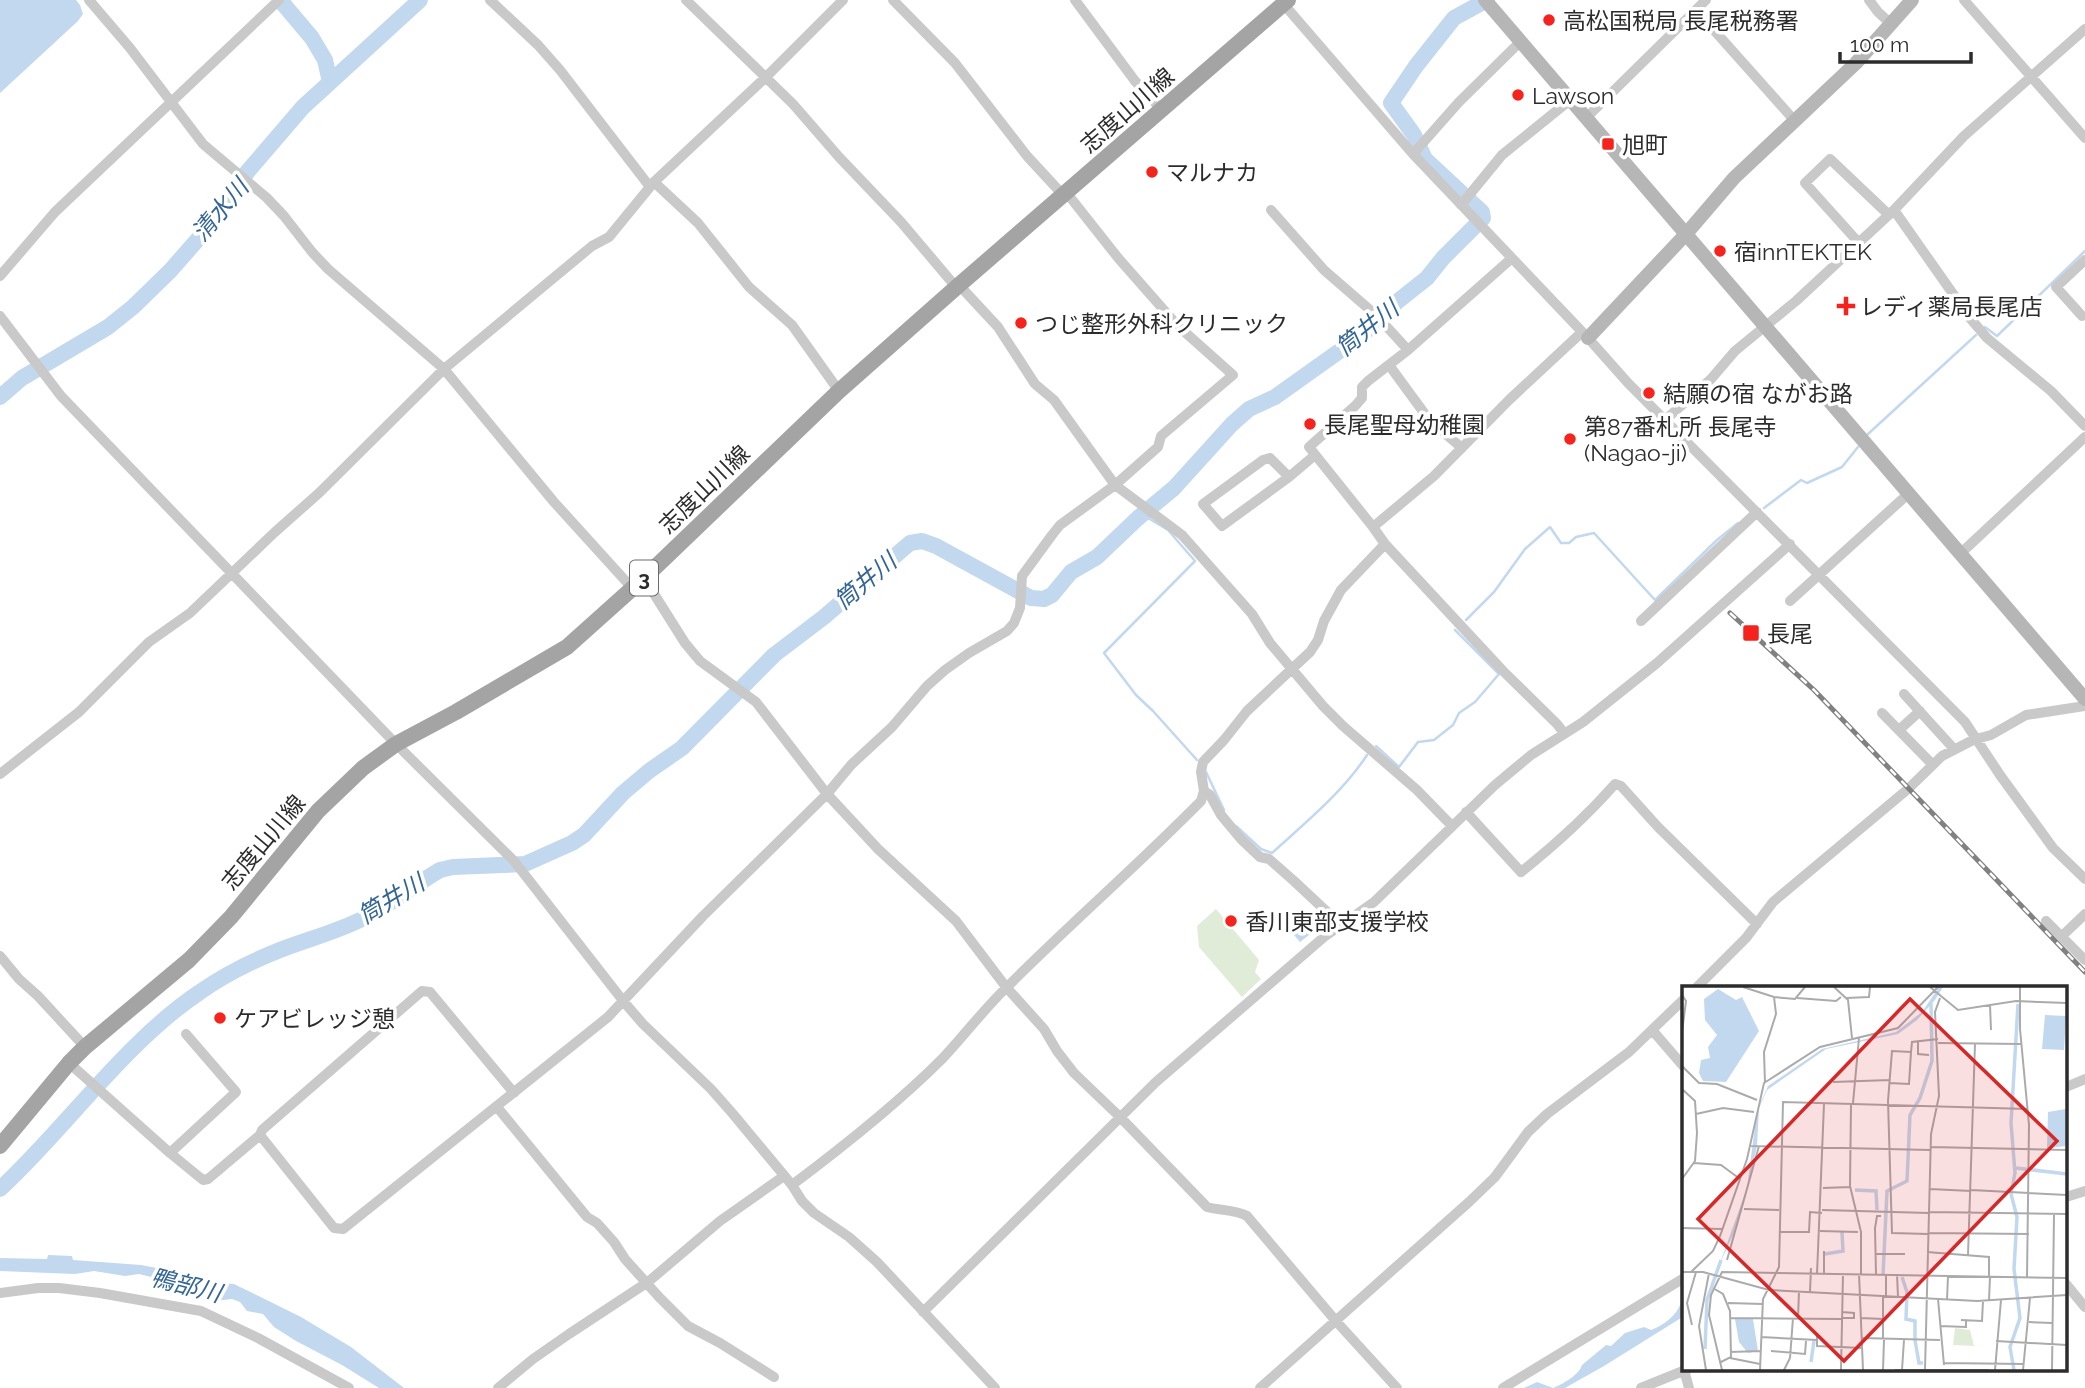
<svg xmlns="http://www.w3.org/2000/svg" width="2085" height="1388" font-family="Raleway,'Noto Sans JP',sans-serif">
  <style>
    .green { fill: #e0ecd8 }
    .water { fill: #c2d8ee }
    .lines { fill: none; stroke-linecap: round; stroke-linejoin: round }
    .stream { stroke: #c2d8ee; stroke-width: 2.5 }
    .river { stroke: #c2d8ee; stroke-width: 16 }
    .street { stroke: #c9c9c9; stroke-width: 10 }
    .secondary { stroke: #b6b6b6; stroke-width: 14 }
    .primary { stroke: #a4a4a4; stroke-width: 16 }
    .rail-casing { stroke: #818181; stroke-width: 5 }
    .rail { stroke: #fff; stroke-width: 2.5; stroke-dasharray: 8; stroke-linecap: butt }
    .poi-dot { fill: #f5231d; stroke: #fff; stroke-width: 2.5 }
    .labels { text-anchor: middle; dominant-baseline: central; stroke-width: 7; stroke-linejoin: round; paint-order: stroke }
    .shield { fill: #fff; stroke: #6b6b6b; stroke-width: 2 }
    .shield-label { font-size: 21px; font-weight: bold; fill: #2c2c2c }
    .poi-label { font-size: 23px; fill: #2c2c2c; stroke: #fff; text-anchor: start }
    .street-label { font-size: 23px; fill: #2c2c2c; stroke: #fff }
    .water-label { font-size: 24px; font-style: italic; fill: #346595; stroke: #fff }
    .inset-river { fill: none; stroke: #c2d8ee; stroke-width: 3.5 }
    .inset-road { fill: none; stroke: #ababab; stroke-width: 2 }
    .view { fill: #d62828; fill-opacity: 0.15; stroke: #d62828; stroke-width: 3.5 }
    .inset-edge { fill: none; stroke: #2c2c2c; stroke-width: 3.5 }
  </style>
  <rect width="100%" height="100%" fill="#fff"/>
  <path class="green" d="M1216 909 1259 960 1255 972 1261 979 1242 997 1199 947 1197 926Z"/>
  <path class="water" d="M0 0H76L80 5 83 14 78 21 0 93Z
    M1288 909 1309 935 1300 942 1279 917Z
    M48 1255 72 1256 73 1260 141 1265 172 1271 202 1281 234 1284 301 1317 351 1347 404 1388H379L342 1365 296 1341 274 1327 263 1314 247 1311 240 1302 232 1299 215 1301 174 1288 159 1279 139 1274 125 1276 94 1271 75 1274 0 1271V1258L47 1259Z
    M1684 1301 1681 1318 1604 1366 1565 1388H1524L1537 1382 1553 1388C1563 1384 1579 1375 1582 1365L1606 1345 1611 1346 1625 1333 1644 1327 1651 1330C1664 1325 1676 1316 1681 1303Z"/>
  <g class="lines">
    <path class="stream" d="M1985 327 1997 336 2085 251
      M1868 434 1976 335
      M1764 508 1801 480 1807 483 1842 467 1858 447
      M1143 515 1168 530 1195 561 1104 653 1136 695 1153 711 1197 760
      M1466 620 1494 592 1525 549 1550 527 1561 543H1569L1576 537 1594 533 1655 600 1717 540 1738 523
      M1376 746 1399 767 1418 742 1434 740 1453 725 1459 713 1475 702 1499 674 1455 630
      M1206 772 1224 810
      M1236 826 1261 849 1272 853C1305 823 1343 792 1367 755"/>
    <path class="river" d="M280 0 312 38 325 60 330 82
      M0 397 22 378 108 327 133 307 170 271 206 230 248 171 303 107 420 0
      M0 1189C67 1127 124 1043 200 992 224 975 252 961 280 950 308 939 337 932 364 918 391 905 414 885 440 870L453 867 525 864 572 843 584 835 623 793 649 771 682 748 774 655 824 617 910 543 922 541 936 546 1031 598 1044 599 1052 595 1071 572 1097 557 1138 518 1174 488 1232 424 1249 409 1275 397 1362 335 1398 301 1427 278 1443 258 1483 218 1482 212 1425 159 1414 135 1391 103 1416 66 1454 18 1487 0"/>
    <path class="street" d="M89 0 130 48 203 144 267 198 284 216 312 252 328 269 444 369 554 502 632 588
      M490 0 538 45 560 70 650 187
      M686 0 793 104 839 157 901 222 956 287
      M893 0 955 63 1027 156 1063 195
      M1075 0 1135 81 1162 110
      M1869 0 1878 12 1890 23
      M1964 0 2085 138
      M1281 1 1413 154 1588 338 1628 383 1965 722 2000 775 2053 848 2085 879
      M1696 10 1794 120
      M1586 118 1706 0
      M1413 154 1459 102 1520 42
      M654 182 698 223 749 287 792 325 839 391
      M1461 205 1502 155 1570 100
      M1271 210 1324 270 1377 316 1408 350
      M1894 210 1970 318 1987 338 2051 391 2085 426
      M1859 243 1805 183 1830 159 1889 215
      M0 276 55 212 279 0
      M959 285 998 327 1035 384 1054 400 1115 485 1182 535 1252 614 1270 643 1323 706 1343 726 1417 790 1452 826
      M0 316 61 396 396 744 514 861 624 1002 643 1024 711 1089 733 1114 792 1185 802 1201 814 1213 849 1237 877 1262 995 1388
      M2082 316 2056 287 2085 260
      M1389 365 1430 421 1462 448
      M1664 421 1711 379 1735 351 1796 301 1894 210 1964 136 2085 29
      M1289 477 1270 458 1263 460 1203 504 1222 526 1289 477 1315 455
      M1373 527 1309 447 1355 406 1362 398V387L1368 381 1408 350 1512 258
      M1385 544 1503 671 1557 724 1564 733
      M1960 554 2085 437
      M644 578 685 643 700 661 756 702 827 794 878 849 956 921 1006 987 1044 1029 1057 1051 1074 1073 1121 1118 1207 1207C1221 1211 1234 1209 1247 1216L1335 1320 1397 1388
      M1790 601 1908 494
      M1641 621 1757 512
      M1904 694 1954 749
      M1882 713 1932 764
      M1899 730 1920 711
      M0 774 79 712 149 642 190 613 275 532 319 493 444 369 592 246 609 237 654 182 766 77 843 0
      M1204 791 1210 795 1221 815 1241 839 1260 857 1269 859 1294 881 1341 925
      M1466 812 1521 872C1555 845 1586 817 1615 784L1621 786 1658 827 1757 924
      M2046 921 2085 960
      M2062 936 2085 914
      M0 956 19 979 38 996 85 1047
      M1697 987 1746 938 1773 902 1908 789 1942 756 1973 740 1991 735 2026 715 2085 706
      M1653 1031 1684 1067
      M69 1063 170 1153 203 1180 208 1179 260 1135 334 1228 343 1229 608 1017 703 916 827 794 851 765 892 727 927 686 945 670 969 653 1007 631 1014 623 1020 608 1022 576 1052 535 1060 525 1115 485 1158 447 1161 436 1233 375 1178 326 1119 259 1066 192
      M2066 1087 2085 1079
      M497 1107 587 1217 597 1223 614 1242 625 1259 659 1297 688 1326 720 1343 774 1377
      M260 1135 262 1130 422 991 430 992 514 1093
      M170 1153 236 1092 186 1034
      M792 1185C844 1146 896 1105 942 1059 964 1036 983 1010 1006 988 1070 924 1138 865 1201 801L1204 791 1201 772 1203 762 1224 740 1247 711 1310 652 1318 640 1324 621 1341 590 1385 544 1373 527 1434 476 1509 400 1582 332
      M2066 1197 2085 1191
      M2066 1284 2085 1307
      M0 1293 38 1288H59L100 1293 201 1311 258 1338 349 1388
      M923 1312 1156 1082 1324 937 1374 902 1495 785 1531 755 1583 722 1657 663 1790 544
      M1684 1370 1689 1388
      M498 1388 533 1359 569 1334 648 1282 720 1221 784 1176
      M1260 1388 1469 1202 1495 1177 1528 1132 1547 1114 1629 1052 1684 999
      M1503 1388 1684 1278
      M1641 1388 1688 1369"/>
    <path class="secondary" d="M1485 0 2085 699
      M1588 338 1686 234 1734 178 1856 63 1912 0"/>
    <path class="primary" d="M0 1146 69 1063 85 1047 189 960 231 917 318 811 363 768 396 744 456 712 567 647 644 578 839 391 959 285 1288 0"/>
    <g class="rail-casing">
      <path id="rail" d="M1730 613 1814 690 2085 972"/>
    </g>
    <use href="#rail" class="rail"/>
  </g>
  <g class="poi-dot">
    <circle cx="1549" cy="20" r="7"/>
    <circle cx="1518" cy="95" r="7"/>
    <rect x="1601" y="137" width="14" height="14" rx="3.5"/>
    <circle cx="1152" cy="172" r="7"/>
    <circle cx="1720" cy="251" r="7"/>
    <path d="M1842.5 295.5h7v7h7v7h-7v7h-7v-7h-7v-7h7z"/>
    <circle cx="1021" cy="323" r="7"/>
    <circle cx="1649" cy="393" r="7"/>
    <circle cx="1310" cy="424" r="7"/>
    <circle cx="1570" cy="439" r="7"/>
    <rect x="1742" y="624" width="18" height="18" rx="3.5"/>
    <circle cx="1231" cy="921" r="7"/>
    <circle cx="220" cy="1018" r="7"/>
  </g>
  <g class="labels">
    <rect class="shield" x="630" y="560.5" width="28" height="35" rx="5"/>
    <g class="shield-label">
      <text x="644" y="578">3</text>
    </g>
    <g class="poi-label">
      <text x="1563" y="20">高松国税局 長尾税務署</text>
      <text x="1532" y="95">Lawson</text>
      <text x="1622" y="144">旭町</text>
      <text x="1166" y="172">マルナカ</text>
      <text x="1734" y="251">宿innTEKTEK</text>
      <text x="1860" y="306">レディ薬局長尾店</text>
      <text x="1035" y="323">つじ整形外科クリニック</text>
      <text x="1663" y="393">結願の宿 ながお路</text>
      <text x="1324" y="424">長尾聖母幼稚園</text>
      <text x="1584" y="426">第87番札所 長尾寺<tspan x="1584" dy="26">(Nagao-ji)</tspan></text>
      <text x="1767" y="633">長尾</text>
      <text x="1245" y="921">香川東部支援学校</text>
      <text x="234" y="1018">ケアビレッジ憩</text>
    </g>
    <g class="street-label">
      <text transform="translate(1127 110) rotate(-41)">志度山川線</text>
      <text transform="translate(704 489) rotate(-44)">志度山川線</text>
      <text transform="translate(263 842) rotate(-50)">志度山川線</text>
    </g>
    <g class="water-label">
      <text transform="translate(220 210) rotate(-50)">清水川</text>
      <text transform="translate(1367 328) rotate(-39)">筒井川</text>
      <text transform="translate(865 581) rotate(-40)">筒井川</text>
      <text transform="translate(391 899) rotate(-31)">筒井川</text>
      <text transform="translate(186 1285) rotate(14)">鴨部川</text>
    </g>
  </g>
  <g transform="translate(1682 986)">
    <rect width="385" height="385" fill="#fff"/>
    <path d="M273 342 288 344 292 360 271 359Z" fill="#e0ecd8"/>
    <path d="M257 1H261L253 14 235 34 216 48 144 63 85 104 77 122 75 160 64 208 51 249 38 277 65 202 75 125 86 100 140 63 214 46 240 26ZM36 3 54 14 60 11 77 45 44 96 21 95 17 87 19 74 28 72 26 61 35 49 23 34 22 13ZM363 29 384 30 382 64 360 63ZM384 123 385 160 365 162 366 126ZM53 333H71L76 365 66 367 57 356Z" fill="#c2d8ee"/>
    <path class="inset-river" d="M334 182 385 188M173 204 194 205 195 224M143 268 161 265 160 246M201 289 205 205 225 195 228 129 238 112 250 75 249 17M220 291 225 306 224 333 233 335V354L237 377H241M23 363 25 314 39 274M129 376 132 355M332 384 328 361 338 332 332 283 335 231 329 208 333 187 329 137 336 18"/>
    <path class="inset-road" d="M61 1 92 11 113 13 123 1M152 1 166 14 170 52M248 1 276 24 334 15 385 17M338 1V43L347 139 345 291M0 9 4 15 0 46M115 12 154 15 159 11M164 12 187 11 188 1M308 19 309 44M236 55V68L247 69M256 57 339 58M0 80 17 97 35 98 75 114M151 96 208 94M83 97 82 66 94 28 92 11M207 97 227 98 229 66M0 103 13 115 15 147 13 175 0 193M169 117 168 200 179 246V288M171 117 177 52M14 128 41 122 72 126M69 160 248 164M248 161 385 164M12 177 39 179 58 193M141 202 168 201M248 203 289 205M289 204 347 207M347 207 385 209M62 223 97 224M140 224 247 227M247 226 385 228M0 242 40 243M138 245 176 246M98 246H127L128 226 140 227M246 247 347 248M246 248 210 247 206 115 210 65 229 66 230 56 256 53M245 266 307 271V291M194 268H223M286 269 293 58M45 274 77 160M0 286H21L87 304 295 315 385 309M9 286 31 265 38 250 65 173 82 97 138 61 216 42 256 1M135 288 142 118M142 288V265M177 288 181 384M194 288 193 242 195 230H199M215 288 216 311M31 302 41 308 48 325 49 371 39 376M128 306 129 282M204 310V288M256 313 262 379M265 314 266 290M307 314 308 291M46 317 81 318M48 332 160 333M116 332 117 305M160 332H172V327L160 326M179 332 201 333M279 334 300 335 301 315M347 336 370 337M10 339 5 317 14 286M258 340 284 341V334M135 347V360L180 362M79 351 135 354M180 352 258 354M201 353V310M314 355 385 359M89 365 123 368 124 355M48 366 78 365M48 372 78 378M261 377 342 378M24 384 17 340 27 287M40 384 27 329 29 309 40 286 385 292M78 384 81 313 97 281 101 116 346 123M102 384 108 372 111 332M159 384 161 288M201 384 202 354M213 384H307M220 384 222 354M243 384 249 148 257 110 253 26 258 12M313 384 319 314M341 384 348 312M370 384 372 228"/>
    <path class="view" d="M228 13 375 155 162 375 16 233Z"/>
    <rect width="385" height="385" class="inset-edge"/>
  </g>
  <path d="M1840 52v10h131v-10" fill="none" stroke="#2c2c2c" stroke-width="3.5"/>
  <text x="1850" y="52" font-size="21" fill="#2c2c2c" stroke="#ffffff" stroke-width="5" paint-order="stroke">100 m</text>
</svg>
